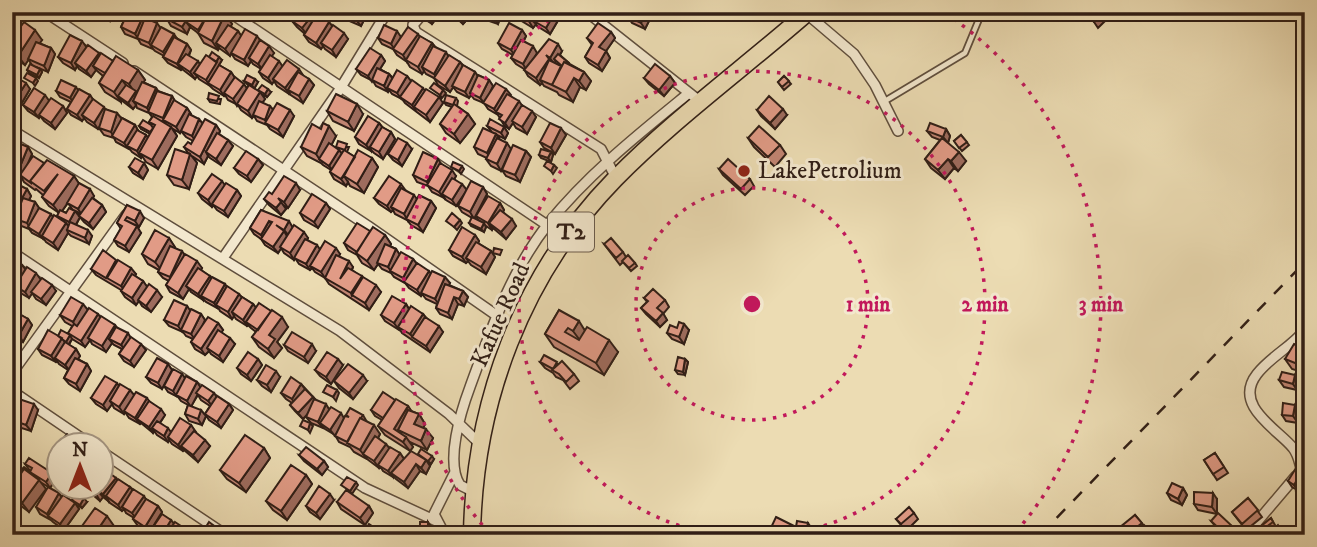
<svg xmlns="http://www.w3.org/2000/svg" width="1317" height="547" font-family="'IM FELL DW Pica',serif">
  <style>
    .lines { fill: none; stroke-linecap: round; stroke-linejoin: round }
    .lane-casing { stroke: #5f4e3d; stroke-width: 8 }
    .street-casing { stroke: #5f4e3d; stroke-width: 12 }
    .highway-casing { stroke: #301e16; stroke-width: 19 }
    .lane { stroke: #f3e8ce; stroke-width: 4.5 }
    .street { stroke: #f3e8ce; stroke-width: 9 }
    .highway { stroke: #ecdcb3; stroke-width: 16 }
    .rail { stroke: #301e16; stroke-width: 2.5; stroke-dasharray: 12 12; stroke-linecap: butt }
    .wall { fill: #c28573; stroke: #301e16; stroke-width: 2; fill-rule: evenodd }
    .shaded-wall { fill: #9e6c5e; stroke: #301e16; stroke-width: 2 }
    .building { fill: #e19b86; stroke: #301e16; stroke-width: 2 }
    .ring { fill: none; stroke: #c2185b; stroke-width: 3.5; stroke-dasharray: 3.5 7 }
    .poi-dot { fill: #8f2418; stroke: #f3e8ce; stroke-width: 2.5 }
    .labels { text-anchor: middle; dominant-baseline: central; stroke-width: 6; stroke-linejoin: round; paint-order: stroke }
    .shield { fill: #f3e8ce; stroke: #6a5b4d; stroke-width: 2 }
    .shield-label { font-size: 23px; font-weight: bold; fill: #301e16 }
    .poi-label { font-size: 24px; fill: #301e16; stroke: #f3e8ce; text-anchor: start }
    .street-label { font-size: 24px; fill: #301e16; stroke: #f3e8ce }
    .centre { fill: #c2185b; stroke: #f3e8ce; stroke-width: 3.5 }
    .ring-label { font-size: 21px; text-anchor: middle; font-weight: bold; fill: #c2185b; stroke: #f3e8ce; stroke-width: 6; stroke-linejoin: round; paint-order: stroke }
  </style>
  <rect width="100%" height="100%" fill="#ecdcb3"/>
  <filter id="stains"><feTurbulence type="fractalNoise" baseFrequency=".00286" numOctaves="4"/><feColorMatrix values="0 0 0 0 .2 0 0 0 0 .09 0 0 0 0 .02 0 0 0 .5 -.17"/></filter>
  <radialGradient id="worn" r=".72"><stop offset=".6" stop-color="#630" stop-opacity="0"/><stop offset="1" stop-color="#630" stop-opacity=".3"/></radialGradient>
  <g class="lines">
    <g class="lane-casing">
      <path id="lane" d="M1113 12 1120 16 1127 12
        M885 101 965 53 982 12"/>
    </g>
    <g class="street-casing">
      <path id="street" d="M45 12 123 63
        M229 12 547 225
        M405 12 415 21
        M424 12 413 25 416 32 601 149 616 178
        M587 12 702 103
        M807 14 854 54 875 85 898 131
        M134 71 368 226 496 315
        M12 130 340 331 449 414 479 443
        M12 252 365 488 436 521
        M223 258 340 89 387 12
        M12 373 126 215
        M12 391 93 446
        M102 452 226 535
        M1301 468C1299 461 1298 454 1293 448 1279 430 1232 406 1257 374 1270 357 1291 347 1305 330
        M474 492 460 485C445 462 461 411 470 387 491 330 510 272 548 224 588 174 640 133 689 93
        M12 533 15 535
        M445 535 434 514 455 472
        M1246 535 1296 476"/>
    </g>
    <g class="highway-casing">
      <path id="highway" d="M472 535C474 403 522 274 615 179 674 119 744 68 808 12"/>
    </g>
    <use href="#lane" class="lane"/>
    <use href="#street" class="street"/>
    <use href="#highway" class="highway"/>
    <path class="rail" d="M1040 535 1305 262"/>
  </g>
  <path class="wall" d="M95 12H115L110 21Z
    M128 12H149L151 15 149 20 178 39 187 44 191 50 189 56 200 64 209 57 222 60 219 65 231 72 235 78 247 88 249 86 244 81 258 82 254 89 259 92H271L267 97 261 94 265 99 262 103 273 110 294 116 283 137 270 129 267 125 257 121 254 116 252 118 241 110 238 105 228 100 225 95 224 96 213 89 210 86 199 79 197 76 195 79 182 69 181 70 168 63 163 57 164 56 155 51 153 49 141 44 138 39 125 34 121 27Z
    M164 12H221L225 14 232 24 230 26 238 31 241 36 260 40 274 53 271 56 282 66 309 79 314 85 303 103 277 86 274 81 272 84 263 78 259 72 261 69 253 64 251 61 248 66 235 59 231 53 230 56 219 48 218 50 204 43 198 33 190 27 187 34 171 26 167 19 169 15Z
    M266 12H280L276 18Z
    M343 12H368L361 26 347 20Z
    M418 12H441L432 24 420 16Z
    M450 12H472L473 13 463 24Z
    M502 12 498 24 483 19 479 13Z
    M512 12H563L550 34 537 26 536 24 533 28 520 20 515 13 514 14Z
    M645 13 650 19 645 29 632 23 628 17Z
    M317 16 332 26 348 39 336 57 325 49 323 46 321 49 309 42 304 35 305 34 297 27 292 21Z
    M12 21 42 40 39 43 51 48 55 54 48 72 36 67 40 69 42 72 39 78 29 73 27 70 32 65 28 59 25 65 12 56Z
    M522 30 526 36 524 41 537 53 536 55 562 51 560 55 570 64 584 72 591 81 586 90 580 87 573 102 559 95 557 92 544 86 542 83 540 85 528 76 524 69 516 64 511 58 513 55 502 49 498 43Z
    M611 32 615 38 606 51 610 58 602 71 589 63 585 57 592 45 587 38Z
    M420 37 432 43 435 47 448 56 460 62 463 65 475 72 477 75 489 80 493 86 491 90 510 96 536 117 527 134 516 128 513 123 509 129 504 125 498 115 488 109 484 103 474 99 471 95 469 98 457 92 453 87 450 92 438 85 434 78 426 74 424 71 422 74 410 67 407 62 397 55 393 49 382 44 378 38Z
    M86 47 113 61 138 70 145 80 143 82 156 88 158 91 172 96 175 101 187 108 191 114 190 115 203 124 216 125 220 131 219 134 233 146 221 165 210 158 208 156 204 164 192 156 197 163 189 189 174 185 167 175 188 153 184 147 191 144 193 141 186 137 181 131 180 133 173 129 177 136 158 169 146 162 142 156 141 158 132 152 129 148V149L116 142 114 138 104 135 99 128 100 127 98 129 87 122 84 118 82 121 71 115 67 109 71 102 60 97 56 91 78 90 90 95 93 100 105 109 135 125 138 131 146 135 148 138 150 134 141 129 139 126 151 125 149 122 152 117 149 113 137 108 136 105 133 109 121 100V102L105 92 99 83 103 76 96 70 91 77 79 69 77 66 75 70 63 63 58 57Z
    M381 55 385 61 380 69 389 74 393 78 407 76 411 82 443 103 430 122 405 103 402 99 392 94 389 90 388 92 376 86 373 81 361 75 356 69Z
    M12 76 30 89 20 106 12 101Z
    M670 76 675 83 664 96 649 84 644 78Z
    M784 76 791 84 784 90 778 82Z
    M456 98 458 101 457 106 468 114 475 124 460 143 446 133 440 124 452 107 446 105 444 102Z
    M208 99H221L220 104 210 102Z
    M49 101 63 106 67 113 55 129 44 121 40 116 39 118 28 111 23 105Z
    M757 110 787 115 775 129 761 116Z
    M327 111 363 114 354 131 333 121Z
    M379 123 382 127 391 132 395 139 383 159 374 153 371 150V151L359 144 355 137Z
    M487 126 504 127 508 133 505 139 497 135 500 140 511 149 526 151 531 157 520 182 506 176 502 170 504 164 501 171 491 166 486 159 487 158 478 154 474 147 491 131Z
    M946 129 950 136 948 143 966 161 958 171 954 168 945 179 931 168 925 159 940 140 932 137 927 131Z
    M566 135 555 154 544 148 540 142Z
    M961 135 969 145 962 151 954 141Z
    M336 136 331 145 338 149 336 147H349L347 152 355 157 372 158 378 167 364 193 350 186 348 182 346 186 334 179 330 172 331 170 323 165 321 163 307 156 301 147Z
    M748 138 780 145 786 154 775 167 754 147Z
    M12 141 15 144 28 147 32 154 28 164 44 163 74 176 79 184 94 196 93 198 102 205 106 212 93 229 84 222 79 216 81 214 76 211 80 217 76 225 92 236 89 244 71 236 68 233 58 250 46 242 44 239 32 233 29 229 19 225 15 219 21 204 16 201 12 196 27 189 31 196 29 200 35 202 39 208 53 218H59L57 216 59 213 49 206 42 197 43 195 36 189 35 190 24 182 20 175 21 174 12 170ZM68 203 72 209 66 213 62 211Z
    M412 149 402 166 393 160 388 154Z
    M551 152 553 155 551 162 541 158 539 155Z
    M258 159 263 165 251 182 239 174 234 168Z
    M144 163 148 170 143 179 133 173 129 167Z
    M441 164 456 176 454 179 466 190 483 187 487 194 474 219 462 212 458 206 463 196 456 206 446 200 444 197V198L432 192 428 186 417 182 413 175Z
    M719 169 750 179 754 186 745 195 723 175Z
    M225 185 237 190 241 196 228 217 217 210 213 205 212 207 202 199 198 193Z
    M300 190 288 208 283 205 286 209 281 215 269 205 264 199 272 194Z
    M405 191 417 199 431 201 436 208 423 232 411 225 407 220 395 214 393 210 391 212 379 204 374 198Z
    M326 203 330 209 318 228 304 220 300 213Z
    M500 203 504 210 503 212 516 226 506 239 493 228 492 230 486 226V227L484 232 471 226 469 223 479 221 476 216Z
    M127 205 144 218 139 227 132 224 141 233 129 252 118 246 114 240 121 229 117 223Z
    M261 210 293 227 308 238 307 240 320 250 340 254 339 256 353 267 352 270 381 292 369 310 329 284 325 278 315 272 312 268 310 270 299 264 295 258 294 260 284 253 281 248 278 253 265 245 261 239 254 234 250 228Z
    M370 231 385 235 391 244 390 246 396 249 399 254 413 259 416 263 430 273 450 283 449 285 463 291 468 297 464 306 458 304 452 319 440 314 436 308 437 304 426 299 422 294 421 296 409 288 405 283 394 277 391 273 382 269 378 264 374 270 362 263 357 255 348 250 344 243Z
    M475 235 479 241 478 243 491 251 495 257 486 274 471 265 468 261 466 263 453 256 449 250Z
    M169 238 175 248 202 268 201 270 212 278 253 304 256 308 288 327 277 342 282 348 274 358 259 347 252 337 256 332 251 328 248 325 247 326 236 319 234 316 232 319 220 311 219 309 206 302 203 299V300L191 292 189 289 183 299 170 292 166 285 169 281 163 278 158 272 159 270 148 264 142 254Z
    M604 244 623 252 626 257 635 263 637 266 631 271 623 262 620 265Z
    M12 258 25 269 56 291 46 305 36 299 32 293 29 298 19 292 16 287 12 284Z
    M117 261 136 274 135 276 143 281 147 287 162 297 151 312 142 306 139 301 136 305 125 297 121 291V290L96 275 91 269Z
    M644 298 665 300 669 307 663 314 667 320 660 327 646 314 641 308 647 302Z
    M406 304 409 309 423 314 426 318 443 332 430 352 402 333 399 328V330L385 321 381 315Z
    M187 306 190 311 201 314 205 320 218 323 223 330 221 332 235 344 223 362 211 354 209 351 205 355 195 349 191 342 193 339 186 336 183 332 169 326 164 320Z
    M12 307 17 313 28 319 32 325 23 342 12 336Z
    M87 310 98 314 100 317 115 325 117 328 146 350 134 367 124 361 119 354 122 349 114 345 112 343 106 352 92 344 90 340 85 347 72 339 69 345 76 349 80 356 78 359 87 364 91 371 80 391 69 384 64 378 68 370 59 364 57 361 56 362 42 355 38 349 58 336 69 334 72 326 65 322 60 315Z
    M559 310 585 330 618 352 604 375 554 347 545 334Z
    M677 328 689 330 684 344 672 339 667 333Z
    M284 345 316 351 308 363 288 351Z
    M1305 350V373L1292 369 1285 359Z
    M258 359 262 365 251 381 241 374 237 368Z
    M685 359 688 362 685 375 678 374 675 370Z
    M540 362 558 364 574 374 579 381 570 389 563 380 556 377 553 373 545 368Z
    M168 364 172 370 162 389 151 383 146 377Z
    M343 365 331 384 320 376 315 370Z
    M182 374 185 378 197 382 200 387 229 404 233 410 221 428 209 420 205 414 210 406 201 400 198 395 191 406 206 416 202 425 189 421 185 414 188 405 181 401 178 397 168 392 164 386Z
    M280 377 271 392 262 386 257 380Z
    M1279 380 1300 382 1297 390 1284 387Z
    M334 381H367L353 399 339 388Z
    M301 384 316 400 344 418 363 415 367 422 380 434 378 438 389 448 400 453 404 459 419 455 434 459 431 464 428 462 430 466 426 474 420 471 408 488 396 479 393 476V477L383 471 380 466 379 468 367 459 354 452 350 447 339 442 335 435 325 429 323 427V428L311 423 306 417 308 414 303 419 295 411 290 405 292 403 286 399 281 393Z
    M119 386 134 395 149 401 165 415 160 423 171 432 191 425 195 432 210 446 198 462 184 450 183 451 172 444 169 440 168 442 157 435 154 431 153 433 141 423 140 424 129 418 125 412 124 414 114 408 112 404 107 411 96 404 91 398Z
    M1305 393V411L1301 409 1297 403Z
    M395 400 408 406 411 411 419 414 425 424 423 428 433 438 427 450 410 442 413 447 410 451 385 435 378 426 382 420 375 416 371 410Z
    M38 410 31 431 15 426 12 421V416Z
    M1299 411 1298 423 1286 421 1282 415Z
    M264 448 270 458 246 492 227 479 220 470Z
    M1215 453 1228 473 1217 480 1204 460Z
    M299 455 324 461 328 467 322 475 304 461Z
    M25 464 52 473 56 479 50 488 40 482 29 512 12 499V484L31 474 33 475Z
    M102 469 117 480 130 487 133 490 146 499 158 506 162 512 149 533 138 526 133 519 134 518 126 513 124 509 122 511 110 503 108 500V501L103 497 100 501 93 495 88 489 102 487Z
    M306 475 312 484 287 520 273 510 266 501Z
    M1288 481 1301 486 1305 485V500L1298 495 1296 491 1297 490 1292 487Z
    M1183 488 1187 495 1182 505 1171 500 1167 493Z
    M59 493 62 497 73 502H87L82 508 75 504 79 509 64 530 53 522 51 520 40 514 36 507Z
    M1248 498 1262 517 1246 530 1232 512Z
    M1217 499V514L1198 510 1194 504Z
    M334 500 320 519 310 512 306 506Z
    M337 502 369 506 373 513 365 525 341 509Z
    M914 513 918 519 906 531 896 519Z
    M1135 515 1144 526 1154 535H1116Z
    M1271 518 1275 525 1264 534 1260 527Z
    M1211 521 1232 526 1237 532 1234 535H1224L1216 527Z"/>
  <path class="shaded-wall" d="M107 12H115L110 21 105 15Z
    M145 12H149L151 15 139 40 135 34Z
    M272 12H280L276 18Z
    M360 12H368L361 26 356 20Z
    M432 12H441L432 24 428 18Z
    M463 12 473 13 463 24 458 17Z
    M496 12H502L498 24 494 18Z
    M531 12H543L532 20 536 24 533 28 527 18Z
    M555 12H563L550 34 546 28Z
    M314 13 319 19 307 35 302 28Z
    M645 13 650 19 645 29 641 23Z
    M225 14 232 24 220 46 216 43 219 48 218 50 212 41Z
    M1101 15 1105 21 1098 28 1094 22Z
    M187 19 190 25 186 22 190 27 187 34 182 27Z
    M329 22 334 28 321 43 323 46 321 49 316 43Z
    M157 23 162 30 151 45 153 49 149 43Z
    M35 30 42 40 25 65 18 56Z
    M522 30 526 36 515 56 511 50Z
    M238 31 242 37 230 56 225 49Z
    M397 31 401 37 395 50 391 44Z
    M611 32 615 38 604 54 599 47Z
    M344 33 348 39 336 57 332 50Z
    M174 34 178 40 168 58 163 52Z
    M418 34 422 40 407 62 403 55Z
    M257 36 262 43 249 58 251 61 248 66 244 60Z
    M82 41 87 48 75 63 77 66 75 70 71 63Z
    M432 43 437 49 422 67 424 71 422 74 418 67Z
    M187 44 191 50 183 67 178 64 182 69 181 70 177 64Z
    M558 44 562 51 556 61 554 59 556 61 554 64 550 58Z
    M269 46 274 53 263 70 258 64Z
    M533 46 537 53 527 71 523 64Z
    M51 48 55 54 48 72 44 66Z
    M606 51 610 58 602 71 598 65Z
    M446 52 450 59 439 80 434 74Z
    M99 53 104 60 93 66 96 70 91 77 86 71Z
    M381 55 385 61 372 82 368 76Z
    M219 57 222 60 219 65 221 68 208 83 210 86 206 80Z
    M549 59 554 65 540 80 542 83 540 85 536 78Z
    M198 61 202 68 194 73 197 76 195 79 190 72Z
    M279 61 283 67 273 79 274 81 272 84 268 78Z
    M460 62 465 69 450 92 445 86Z
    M40 69 42 72 39 78 37 75Z
    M299 69 303 75 288 90 290 93 289 94 285 88Z
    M138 70 145 80 137 92 141 98 133 101 136 105 133 109 128 103 135 93 129 84Z
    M231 72 235 78 224 96 220 90Z
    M475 72 479 78 470 93 471 95 469 98 465 92Z
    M584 72 591 81 586 90 579 81Z
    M389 74 394 80 387 88 389 90 388 92 384 86Z
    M407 76 412 82 400 97 402 100 397 93Z
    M670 76 675 83 664 96 659 90Z
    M36 78 38 81 35 86 33 83Z
    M574 78 580 87 573 102 566 92Z
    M255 79 258 82 254 89 252 85Z
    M309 79 314 85 303 103 299 96Z
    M122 80 129 89 118 96 121 100V102L114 92Z
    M489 80 493 86 485 104 480 98Z
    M26 83 30 89 20 106 16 99Z
    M244 84 248 90 237 106 233 99Z
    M76 87 80 93 75 104 70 98Z
    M156 88 161 95 151 114 147 108Z
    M423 88 428 95 414 107 416 111 412 105Z
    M268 89 271 92 267 97 265 94Z
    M506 89 511 95 496 112 498 115 494 109Z
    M443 90 446 93 442 98 440 95Z
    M260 92 265 99 252 118 248 111Z
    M45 95 50 102 39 118 34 112Z
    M90 95 94 101 82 115 84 118 82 121 77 115Z
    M172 96 176 103 165 121 163 118Z
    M439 97 443 103 430 122 426 115Z
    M519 101 523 107 509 129 505 123Z
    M357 104 363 114 354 131 348 122Z
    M63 106 67 113 55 129 51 123Z
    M270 106 275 112 269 126 265 120Z
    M104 107 108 113 98 129 94 123Z
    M187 108 191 114 180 133 176 127Z
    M783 109 787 115 775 129 770 123Z
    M290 110 294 116 283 137 278 130Z
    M532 111 536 117 527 134 522 127Z
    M117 113 122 119 115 139 111 132Z
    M468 114 475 124 460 143 454 134Z
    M199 119 204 125 196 142 192 136Z
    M379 123 384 129 370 147 371 150V151L366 145Z
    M135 125 139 132 127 146 129 149 124 143Z
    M216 125 220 131 209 154 206 152 208 156 204 164 200 157Z
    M329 126 336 136 323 162 320 160 316 154Z
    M171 127 177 136 158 169 152 160Z
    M504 127 508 133 505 139 501 133Z
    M561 128 566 135 555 154 551 148Z
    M946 129 950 136 948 143 943 137Z
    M391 132 395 139 383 159 379 152Z
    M496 134 500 140 492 160 487 153Z
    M146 135 151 142 139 153 142 156 141 158 137 151Z
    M228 140 233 146 221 165 216 159Z
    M407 143 412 149 402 166 398 160Z
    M507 143 511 149 501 171 497 164Z
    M28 147 32 154 23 175 19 169Z
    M339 150 344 156 334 172 329 166Z
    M526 151 531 157 520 182 515 175Z
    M551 152 553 155 551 162 548 158Z
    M959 152 966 161 958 171 951 161Z
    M190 154 197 163 189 189 182 180Z
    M372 158 378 167 364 193 357 184Z
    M258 159 263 165 251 182 247 176Z
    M438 159 442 165 432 188 427 182Z
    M948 159 954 168 945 179 938 170Z
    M144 163 148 170 143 179 138 173Z
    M554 165 557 168 553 174 551 171Z
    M462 166 464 169 461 174 459 171Z
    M452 170 456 176 445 196 442 194 444 197V198L439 192Z
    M74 176 80 185 60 214 53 205Z
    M344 176 348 182 346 186 341 179Z
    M222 181 227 188 212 207 208 200Z
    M296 183 300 190 288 208 284 202Z
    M401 184 406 191 391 207 393 210 391 212 387 206Z
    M462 184 467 190 456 206 452 200Z
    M483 187 487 194 474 219 470 212Z
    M27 189 31 196 26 206 21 200Z
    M90 189 94 196 82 215 78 209Z
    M237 190 241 196 228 217 224 211Z
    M414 195 419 202 408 221 404 214Z
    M431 201 436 208 423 232 418 225Z
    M35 202 39 208 31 230 27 223Z
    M281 202 286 209 281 215 276 208Z
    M326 203 330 209 318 228 314 222Z
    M500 203 504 210 494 227 489 223 493 228 492 230 488 223Z
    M102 205 106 212 93 229 89 223Z
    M75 211 80 217 74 228 69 222Z
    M140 211 144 218 139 227 135 221Z
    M51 214 55 220 42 236 44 240 39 234Z
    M512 219 516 226 506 239 501 232Z
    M460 220 462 223 457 230 454 227Z
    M269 221 274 227 265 241 261 235Z
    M289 221 293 228 289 236 284 230Z
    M66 223 71 229 67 230 68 233 58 250 53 243Z
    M484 223 486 227 484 232 481 229Z
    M137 226 141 233 129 252 125 246Z
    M88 230 92 236 89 244 85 238Z
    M284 231 288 238 278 253 273 247Z
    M304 232 308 238 294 260 290 253Z
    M385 235 391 244 374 270 367 261Z
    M475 235 479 241 468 260 466 258 468 261 466 263 462 257Z
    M169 238 175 247 162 271 155 262Z
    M317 245 321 251 310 266 312 268 310 270 306 264Z
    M336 248 340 254 325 278 321 272Z
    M396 249 400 255 391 271 388 267Z
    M182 251 186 257 174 283 170 277Z
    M491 251 495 257 486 274 481 267Z
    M413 259 418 265 407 284 403 278Z
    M197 261 202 268 189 288 186 286 189 289 183 299 178 293Z
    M349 261 353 267 344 285 340 279Z
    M22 265 27 271 16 287 12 282V279Z
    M131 268 136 274 126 292 121 286Z
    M429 271 434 278 421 296 417 290Z
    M36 273 41 280 29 298 25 292Z
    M210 276 215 283 201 296 203 299V300L198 294Z
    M362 276 366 282 352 296 351 293Z
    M445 277 450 283 440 306 435 299Z
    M143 281 148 288 136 305 132 298Z
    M225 284 229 290 216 305 218 309 214 303Z
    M52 285 56 291 46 305 41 299Z
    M376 285 381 292 369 310 365 303Z
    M157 290 162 297 151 312 146 306Z
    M463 291 468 297 464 306 459 299Z
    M239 294 244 300 232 312 234 316 232 319 228 312Z
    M454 297 458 304 452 319 448 313Z
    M83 304 88 310 77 329 73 322Z
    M253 304 258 310 246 322 248 325 247 326 243 320Z
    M406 304 410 311 398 327 399 330 394 323Z
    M187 306 192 313 181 330 183 333 178 326Z
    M13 308 18 314 12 323V310Z
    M663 313 667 320 660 327 656 321Z
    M98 314 103 321 88 338 90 340 85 347 81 341Z
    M201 314 205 320 196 341 191 334Z
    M423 314 428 320 413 337 410 334Z
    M282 317 288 327 277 342 282 348 274 358 268 349 269 335Z
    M28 319 32 325 23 342 19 335Z
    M579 321 587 334 582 343 573 331Z
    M218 323 223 330 209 350 207 348 209 351 205 355 201 349Z
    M684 324 689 330 684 344 679 337Z
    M115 325 119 331 109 339 112 343 106 352 102 346Z
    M439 326 443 332 430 352 426 346Z
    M128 333 132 340 126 351 121 345Z
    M70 335 72 339 68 345 66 342Z
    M62 338 66 344 55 358 57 361 56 362 51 356Z
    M230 338 235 344 223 362 219 356Z
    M609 340 618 352 604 375 596 363Z
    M141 344 146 350 134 367 130 361Z
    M312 344 316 351 308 363 304 357Z
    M76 349 80 356 70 371 65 365Z
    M258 359 262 365 251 381 247 375Z
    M338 359 343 365 331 384 326 377Z
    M685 359 688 362 685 375 683 372Z
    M87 364 91 371 80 391 76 384Z
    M168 364 172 370 162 389 158 383Z
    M276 371 280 377 271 392 267 385Z
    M182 374 187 381 176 395 177 397 173 391Z
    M363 375 367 381 353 399 349 393Z
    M1295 375 1300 382 1297 390 1293 384Z
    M197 382 201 388 191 407 187 401Z
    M117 383 121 389 110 401 112 404 107 411 103 405Z
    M301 384 306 390 296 406 292 399Z
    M130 390 135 396 124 414 119 407Z
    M337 390 339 393 336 401 333 397Z
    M214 393 218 399 213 407 208 401Z
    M313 397 318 403 303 419 298 413Z
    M147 398 152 405 137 419 141 423 140 424 135 418Z
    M34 404 38 410 31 431 26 425Z
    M229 404 233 410 221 428 217 422Z
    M326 404 330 411 320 423 323 428 318 422Z
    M1295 405 1299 411 1298 423 1293 416Z
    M408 406 415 416 398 430 402 436 394 429Z
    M161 409 165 415 155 430 152 428 154 431 153 433 149 427Z
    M201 410 206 416 202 425 198 419Z
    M341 413 345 420 335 436 330 430Z
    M419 414 425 424 421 433 414 424Z
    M310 423 313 426 310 433 308 430Z
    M191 425 196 432 185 448 181 446 184 450 183 451 178 445Z
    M374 425 380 434 368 457 363 454 367 459 360 450Z
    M168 428 173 435 168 437 169 440 168 442 164 436Z
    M426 429 433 438 427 450 421 441Z
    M406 437 413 447 410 451 403 442Z
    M205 440 210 446 198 462 193 455Z
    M386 444 391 450 378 465 380 466 379 468 374 461Z
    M264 448 270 458 246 492 239 483Z
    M400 453 404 459 391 473 393 476V477L388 471Z
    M432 456 434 459 431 464 428 461Z
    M426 460 430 466 426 474 421 468Z
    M324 461 328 467 322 475 317 469Z
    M416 464 420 471 408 488 404 482Z
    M1305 466V480L1298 491 1294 485Z
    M52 473 56 479 50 488 46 482Z
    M306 475 312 484 287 520 281 511Z
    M116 478 120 484 106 496 108 500V501L103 494Z
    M39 480 46 489 29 512 22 503Z
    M356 482 358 485 352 494 350 491Z
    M130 487 135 493 122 507 124 509 122 511 118 505Z
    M1183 488 1187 495 1182 505 1178 499Z
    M98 491 103 497 100 501 96 494Z
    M59 493 63 500 49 517 47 514Z
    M1213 493 1217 499V514L1212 507Z
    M330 494 334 500 320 519 316 513Z
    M144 496 148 503 137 520 132 513Z
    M84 498 87 502 82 508 80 505Z
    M75 503 79 509 64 530 60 524Z
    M158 506 162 512 149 533 145 527Z
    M369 506 373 513 365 525 360 518Z
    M107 516 114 526 107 535H94Z
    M171 520 176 526 170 535H162Z
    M428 522 432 528V535H428Z
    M808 523 810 526 808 535 806 532Z
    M184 528 189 534 180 535Z
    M217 528 222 535H212Z
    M375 528 377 531 375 535H371Z"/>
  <path class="building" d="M128 12H145L135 34 121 27Z
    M170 12H173L187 19 182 27 167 19Z
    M179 12H190L188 17Z
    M193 12H209L198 30 186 22Z
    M209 12H221L225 14 212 41 198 33Z
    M299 12 314 13 302 28 292 21Z
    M343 12H360L356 20 343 13Z
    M420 12H432L428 18Z
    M452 12H463L458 17Z
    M479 12H496L494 18Z
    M516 12H531L527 18Z
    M537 12H555L546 28 532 20Z
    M630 12H644L645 13 641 23 628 17Z
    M1086 12H1098L1101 15 1094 22 1085 14Z
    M317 14 329 22 316 43 304 35Z
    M145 18 157 23 149 43 137 38Z
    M12 21 21 25 12 39Z
    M24 22 35 30 18 56 12 51V39Z
    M509 23 522 30 511 50 498 43Z
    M598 23 611 32 599 47 606 51 598 65 585 57 593 43 587 38Z
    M228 25 238 31 225 49 216 43Z
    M333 25 344 33 332 50 321 43Z
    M384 25 397 31 391 44 378 38Z
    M161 27 174 34 163 52 151 45Z
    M408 27 418 34 403 55 393 49Z
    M245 29 257 36 244 60 231 53Z
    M70 35 82 41 71 63 58 57Z
    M420 36 432 43 418 67 406 60Z
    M174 37 187 44 177 64 163 57Z
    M549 39 558 44 550 58 546 55 549 59 536 78 524 70Z
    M260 40 269 46 258 64 249 58Z
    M521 40 533 46 523 64 511 58Z
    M36 42 51 48 44 66 28 59Z
    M88 45 99 53 86 71 75 63Z
    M433 46 446 52 434 74 422 67Z
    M370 48 381 55 368 76 356 69Z
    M212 52 219 57 216 62 209 57Z
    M101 53 113 61 105 73 93 66Z
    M186 54 198 61 190 72 178 64Z
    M558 54 569 63V64L564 62 562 66 554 59Z
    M206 55 217 62 206 80 194 73Z
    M270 55 279 61 268 78 259 72Z
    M449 55 460 62 445 86 434 78Z
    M116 56 138 70 129 84 122 80 114 92 99 83Z
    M287 60 299 69 285 88 273 79Z
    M549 60 561 66 552 85 540 80Z
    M564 62 584 72 579 81 574 78 566 92 552 85Z
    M30 64 40 69 37 75 27 70Z
    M655 64 670 76 659 90 644 78Z
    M219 65 231 72 220 90 208 83Z
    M463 65 475 72 465 92 452 86Z
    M377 68 389 74 384 86 372 80Z
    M397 70 407 76 397 93 387 88Z
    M298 72 309 79 299 96 288 90Z
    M27 73 36 78 33 83 24 78Z
    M247 75 255 79 252 85 244 81Z
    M478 75 489 80 480 98 470 93Z
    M14 76 26 83 16 99 12 97V79Z
    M784 76 789 81 782 87 778 82Z
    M235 77 244 84 233 99 224 93Z
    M61 80 76 87 70 98 56 91Z
    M412 80 423 88 412 105 400 97Z
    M142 82 156 88 147 108 133 101Z
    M434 83 443 90 440 95 430 88Z
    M496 83 506 89 494 109 483 103Z
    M126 85 136 91 128 103 118 96Z
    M249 85 260 92 248 111 237 104Z
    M262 85 268 89 265 94 258 90Z
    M34 88 45 95 34 112 23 105Z
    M79 89 90 95 77 115 67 109Z
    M426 89 439 97 426 115 414 107Z
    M157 91 172 96 163 118 148 112Z
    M209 93 219 96 217 101 208 99Z
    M336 94 357 104 348 122 327 111Z
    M507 94 519 101 505 123 499 119 502 115 496 112Z
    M446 95 456 98 453 105 444 102Z
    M769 96 783 109 770 123 757 110Z
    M51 98 63 106 51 123 39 115Z
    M93 99 104 107 94 123 82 115Z
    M174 100 187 108 176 127 163 120Z
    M259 101 270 106 265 120 253 115Z
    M277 103 290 110 278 130 265 123Z
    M454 104 468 114 454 134 440 124Z
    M522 105 532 111 522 127 512 121Z
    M105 109 117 113 111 132 99 128Z
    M189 114 199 119 192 136 181 131Z
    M153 116 171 127 152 160 139 153 155 125 149 122Z
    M368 116 379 123 366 145 355 137Z
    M122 118 135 125 124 143 112 136Z
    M205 119 216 125 200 157 184 147 188 142 191 144Z
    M490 119 504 127 501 133 487 126Z
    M143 120 151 125 153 128 150 132 139 126Z
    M323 123 329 126 316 154 301 147 312 124 321 129Z
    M550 123 561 128 551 148 540 142Z
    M930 123 946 129 943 137 927 131Z
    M759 126 780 145 768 157 748 138Z
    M382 127 391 132 379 152 370 147Z
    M483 128 496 134 487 153 474 147Z
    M137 130 146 135 137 151 127 146Z
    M217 133 228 140 216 159 206 152Z
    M961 135 967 142 959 148 954 141Z
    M398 138 407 143 398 160 388 154Z
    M497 138 507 143 497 164 486 159Z
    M942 138 959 152 951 161 948 159 938 170 925 159Z
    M338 141 347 144 345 150 336 147Z
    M16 142 28 147 19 169 12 166V150Z
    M329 143 339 150 329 166 319 159Z
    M513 145 526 151 515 175 502 170Z
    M175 149 190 154 182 180 167 175Z
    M541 149 551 152 548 158 539 155Z
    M344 150 355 157 341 179 330 172Z
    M358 150 372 158 357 184 344 176Z
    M246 151 258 159 247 176 234 168Z
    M423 152 438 159 427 182 413 175Z
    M33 156 44 163 30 181 31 182V183L20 175Z
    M135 158 144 163 138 173 129 167Z
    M728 159 750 179 741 189 719 169Z
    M47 160 74 176 53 205 42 197 58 174 44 191 30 181Z
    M547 161 554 165 551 171 544 166Z
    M453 162 462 166 459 171 451 167Z
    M440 163 452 170 439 192 427 185Z
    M212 174 222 181 208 200 198 193Z
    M284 176 296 183 284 202 278 198 281 202 276 208 264 199 269 192 272 194Z
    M389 176 401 184 387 206 374 198Z
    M452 178 462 184 452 200 442 194Z
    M471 181 483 187 470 212 458 206Z
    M79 183 90 189 78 209 67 203Z
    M226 183 237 190 224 211 212 204Z
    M17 184 27 189 21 200 12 195Z
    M401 188 414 195 404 214 391 207Z
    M312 194 326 203 314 222 300 213Z
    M419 195 431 201 418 225 406 219Z
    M488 196 500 203 488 223 476 216Z
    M23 198 35 202 27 223 15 219Z
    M92 198 102 205 89 223 79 216Z
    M127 205 140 211 135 221 127 217 125 220 137 226 125 246 114 240 122 226 117 223Z
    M39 208 51 214 39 234 28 227Z
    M69 208 75 211 69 222 57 216 60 210 66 213Z
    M261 210 289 221 284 230 276 225 284 231 273 247 261 239 272 222 269 221 261 235 250 228Z
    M500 210 512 219 501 232 489 223Z
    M452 213 460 220 454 227 446 221Z
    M54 215 66 223 53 243 42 236Z
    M472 217 484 223 481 229 469 223Z
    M70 222 88 230 85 238 67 230Z
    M357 223 370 231 357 252 344 243Z
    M294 225 304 232 290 253 280 247Z
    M373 227 385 235 367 261 356 253Z
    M462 227 475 235 462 257 449 250Z
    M155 230 169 238 155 262 142 254Z
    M611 238 623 252 616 258 604 244Z
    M305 239 317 245 306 264 294 258Z
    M325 241 336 248 321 272 310 266Z
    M476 242 491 251 481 267 466 258Z
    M385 244 396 249 388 267 377 263Z
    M170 246 182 251 170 277 158 272Z
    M494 248 502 250 500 255 493 253Z
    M103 250 116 260 106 278 91 269Z
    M401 252 413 259 403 278 390 271Z
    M185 254 197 261 178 293 166 285Z
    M336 255 349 261 340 279 348 268 362 276 351 293 325 278Z
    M628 255 635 263 629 268 622 261Z
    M12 258 22 265 12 279Z
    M118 260 131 268 121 286 107 278Z
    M417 263 429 271 417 290 404 282Z
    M27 267 36 273 25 292 15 286Z
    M198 268 210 276 198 294 186 286Z
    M432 271 445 277 435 299 421 293Z
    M132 274 143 281 132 298 121 291Z
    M212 277 225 284 214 303 201 296Z
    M363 277 376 285 365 303 352 295Z
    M42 278 52 285 41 299 31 292Z
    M149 284 157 290 146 306 138 300Z
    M445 284 463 291 459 299 454 297 448 313 436 308Z
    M227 286 239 294 228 312 216 305Z
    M653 289 665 300 657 308 663 313 656 321 641 308 648 301 644 298Z
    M392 296 406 304 394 323 381 315Z
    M71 297 83 304 73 322 60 315Z
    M242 297 253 304 243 320 232 312Z
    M174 300 187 306 178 326 164 320Z
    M259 303 271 311 258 330 246 322Z
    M411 306 423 314 410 334 398 327Z
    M89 308 98 314 81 341 68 333 74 324 77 326Z
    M191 309 201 314 191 334 181 330Z
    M272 310 282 317 269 335 275 339 268 349 252 337Z
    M559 310 579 321 573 331 568 328 565 332 579 340 587 327 609 340 596 363 545 334Z
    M16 312 28 319 19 335 12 332V320Z
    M101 316 115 325 102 346 88 338Z
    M208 317 218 323 201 349 191 342Z
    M425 317 439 326 426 346 412 337Z
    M679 322 684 324 679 337 667 333 670 325 677 328Z
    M116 327 128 333 121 345 109 339Z
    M1305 328V340L1299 336Z
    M48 330 62 338 51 356 38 349Z
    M61 330 70 335 66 342 58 336Z
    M218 330 230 338 219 356 207 348Z
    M292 332 312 344 304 357 284 345Z
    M131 337 141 344 130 361 119 354Z
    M65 342 76 349 65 365 55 358Z
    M1294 344 1305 350V367L1285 359Z
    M248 352 258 359 247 375 237 368Z
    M327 352 338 359 326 377 315 370Z
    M544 355 557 362 553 369 540 362Z
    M678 357 685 359 683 372 675 370Z
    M75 358 87 364 76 384 64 378Z
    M157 358 168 364 158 383 146 377Z
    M562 361 574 374 566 382 559 374 552 370Z
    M348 364 363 375 349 393 334 381Z
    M266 365 276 371 267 385 257 380Z
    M173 369 182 374 173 391 164 386Z
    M1282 372 1295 375 1293 384 1279 380Z
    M105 376 117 383 103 405 91 398Z
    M186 376 197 382 187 401 176 395Z
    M291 377 301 384 292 399 281 393Z
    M120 384 130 390 119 407 110 401Z
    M202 385 214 393 208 401 196 393Z
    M327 385 337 390 333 397 323 392Z
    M305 389 313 397 298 413 290 405Z
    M136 392 147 398 135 418 124 411Z
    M383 392 395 400 383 418 371 410Z
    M1301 392 1305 393V406L1297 403Z
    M217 396 229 404 217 422 205 414Z
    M19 399 34 404 26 425 12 420V416Z
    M314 399 326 404 318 422 306 417Z
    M396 399 408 406 394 429 406 437 403 442 378 426Z
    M149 401 161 409 149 427 137 419Z
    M1283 403 1295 405 1293 416 1282 415Z
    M188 405 201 410 198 419 185 414Z
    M331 407 341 413 330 430 320 423Z
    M350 408 363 415 361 418H360L347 442 335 436 345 416 349 417 346 415Z
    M408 410 419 414 414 424 426 429 421 441 398 430Z
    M180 418 191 425 178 445 168 437Z
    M360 418 374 425 360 450 347 443Z
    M303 420 310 423 308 430 300 426Z
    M157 421 168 428 164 436 152 428Z
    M194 431 205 440 193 455 181 446Z
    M67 434 76 441 73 445H60V452L55 448Z
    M245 435 264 448 239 483 220 470Z
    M375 436 386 444 374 461 363 454Z
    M306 447 324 461 317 469 299 455Z
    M390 447 400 453 388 471 378 465Z
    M421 449 432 456 428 461 418 454Z
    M411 451 426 460 421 468 416 464 404 482 391 473Z
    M1215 453 1224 467 1213 474 1204 460Z
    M1304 455 1305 466 1294 485 1288 481Z
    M29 458 52 473 46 482 30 472 32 468 25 464Z
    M291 465 306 475 281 511 266 501Z
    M24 467 29 471V472L24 469 20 475 18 473Z
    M24 469 39 480 22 503 12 495V484Z
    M104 469 116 478 103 494 98 491 96 494 88 489 90 487H102V472Z
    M347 477 356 482 350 491 341 485Z
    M118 479 130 487 118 505 106 496Z
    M1172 483 1183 488 1178 499 1167 493Z
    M1303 484 1305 485V495L1303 497 1296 491Z
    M319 486 330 494 316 513 306 506Z
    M48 487 59 493 47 514 36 507Z
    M133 489 144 496 132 513 122 507Z
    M346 490 369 506 360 518 337 502Z
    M1194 492 1213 493 1212 507 1194 504Z
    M76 493 84 498 80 505 72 500Z
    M63 495 75 503 60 524 48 516Z
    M1248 498 1258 510 1242 524 1232 512Z
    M146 499 158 506 145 527 133 519Z
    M909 507 914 513 901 524 896 519Z
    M95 508 107 516 94 535H80L77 533Z
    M1218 513 1232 526 1225 534 1211 521Z
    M162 514 171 520 162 535H159L151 530Z
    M1135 515 1142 523 1127 535H1116L1114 532Z
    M776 517 812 535H770L768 534Z
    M1271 518 1273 522 1262 530 1260 527Z
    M797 521 808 523 806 532 796 527Z
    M175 522 184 528 180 535H166Z
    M209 522 217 528 212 535H201Z
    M420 522H428V535H420Z
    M369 524 375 528 371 534 365 531Z
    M1144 525 1154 535H1137L1136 534Z
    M1278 525 1286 535H1271L1274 532 1273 530Z
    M1259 528 1265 535H1253L1252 533Z
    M189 530 196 535H186Z
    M356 530 364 535H353Z"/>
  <g class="ring">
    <circle cx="752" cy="304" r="116"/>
    <path d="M720 535A233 233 0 1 1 784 535"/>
    <path d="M489 533A349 349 0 0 1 559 13M945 13A349 349 0 0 1 1015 533"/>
  </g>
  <circle class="poi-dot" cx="744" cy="171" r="7"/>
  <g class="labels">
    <rect class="shield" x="548" y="212.5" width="46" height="39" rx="5"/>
    <g class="shield-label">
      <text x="571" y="232">T2</text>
    </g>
    <g class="poi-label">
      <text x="758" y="171">LakePetrolium</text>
    </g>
    <g class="street-label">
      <text transform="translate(501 315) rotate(-66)">Kafue Road</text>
    </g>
  </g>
  <circle cx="752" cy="304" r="10" class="centre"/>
  <g class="ring-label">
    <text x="868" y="311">1 min</text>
    <text x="985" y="311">2 min</text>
    <text x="1101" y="311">3 min</text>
  </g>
  <rect width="1317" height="547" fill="none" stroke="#ecdcb3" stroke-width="42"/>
  <rect x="14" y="14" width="1289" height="519" fill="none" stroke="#301e16" stroke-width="3.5"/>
  <rect x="21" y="21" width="1275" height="505" fill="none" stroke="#301e16" stroke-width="2"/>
  <g transform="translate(80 466)"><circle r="33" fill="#f3e8ce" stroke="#a59784" stroke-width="2"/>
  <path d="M0-5L12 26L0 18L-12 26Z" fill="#8f2418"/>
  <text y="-10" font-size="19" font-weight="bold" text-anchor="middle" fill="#301e16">N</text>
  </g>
  <rect width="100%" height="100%" filter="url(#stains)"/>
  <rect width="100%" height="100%" fill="url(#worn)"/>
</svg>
